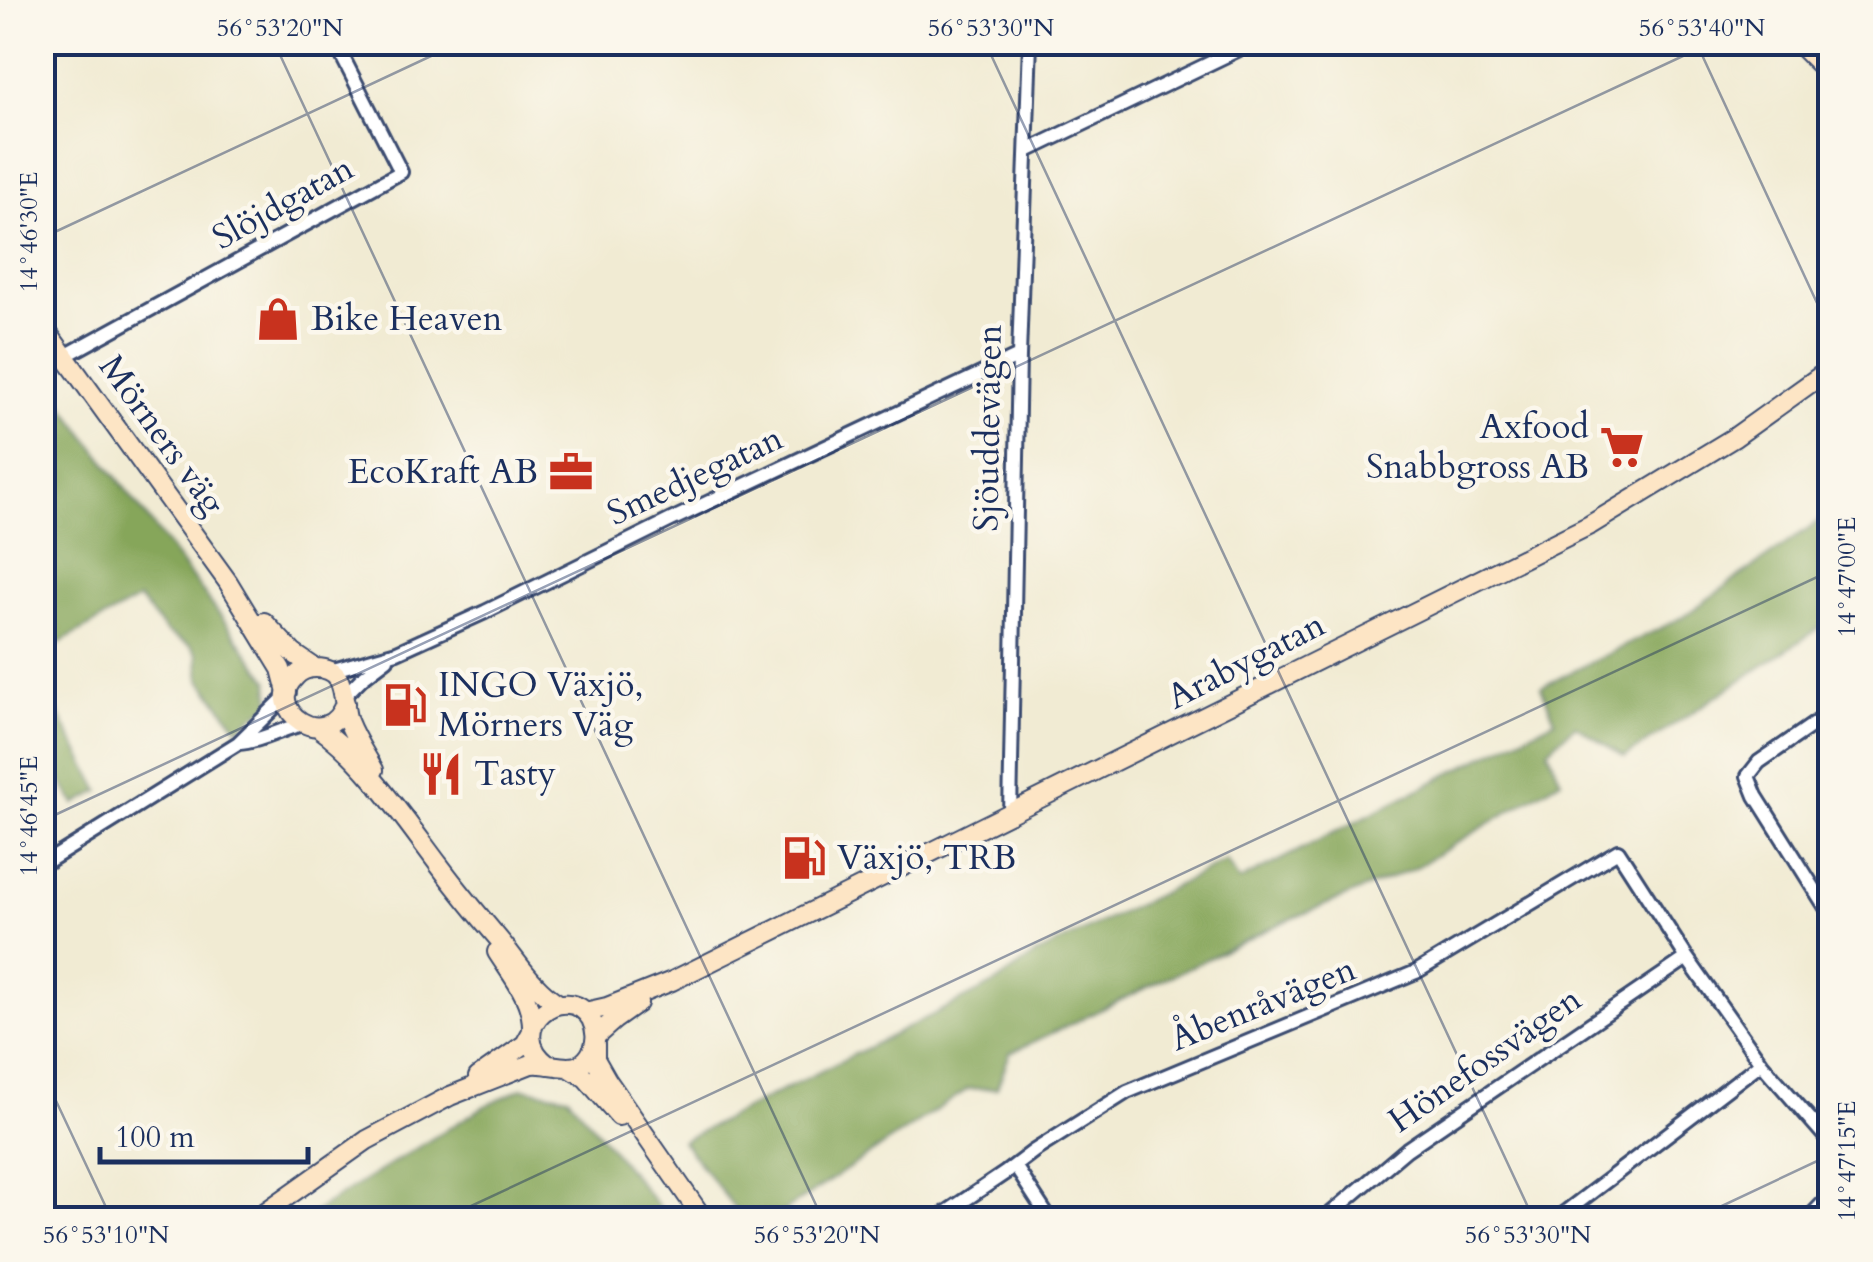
<svg xmlns="http://www.w3.org/2000/svg" width="1873" height="1262" font-family="Cardo,serif">
  <style>
    .forest { fill: #86a65a; stroke: #506a5c; stroke-width: 2.5 }
    .lines { fill: none; stroke-linecap: round; stroke-linejoin: round }
    .street-casing { stroke: #3b4b70; stroke-width: 18 }
    .secondary-casing { stroke: #3b4b70; stroke-width: 22 }
    .street { stroke: #fff; stroke-width: 12 }
    .secondary { stroke: #fde5c5; stroke-width: 18 }
    .ticks { fill: none; stroke: #1b2f5e; stroke-width: 2.5; stroke-opacity: 0.45 }
    .labels { text-anchor: middle; dominant-baseline: central; stroke-width: 9; stroke-linejoin: round; paint-order: stroke }
    .street-label { font-size: 35px; fill: #1b2f5e; stroke: #fbf7ec }
    .poi-label { font-size: 35px; fill: #1b2f5e; stroke: #fbf7ec; text-anchor: start }
    .neatline { fill: none; stroke: #1b2f5e; stroke-width: 4 }
    .ticks-label { font-size: 25px; text-anchor: middle; fill: #1b2f5e }
  </style>
  <rect width="100%" height="100%" fill="#fbf7ec"/>
  <filter id="ink" filterUnits="userSpaceOnUse"><feTurbulence type="fractalNoise" baseFrequency=".01" numOctaves="2"/><feDisplacementMap in="SourceGraphic" scale="20" xChannelSelector="R" yChannelSelector="G"/><feConvolveMatrix kernelMatrix="1 2 1 2 8 2 1 2 1" color-interpolation-filters="sRGB"/></filter>
  <filter id="wash" filterUnits="userSpaceOnUse"><feTurbulence type="fractalNoise" baseFrequency=".0048" numOctaves="4" result="noise"/><feDisplacementMap in="SourceGraphic" scale="40" xChannelSelector="R" yChannelSelector="G"/><feGaussianBlur stdDeviation="2.25" result="paint"/><feColorMatrix in="noise" values="0 0 0 0 0 0 0 0 0 0 0 0 0 0 0 0 0 1.4 0 .05"/><feComposite in="paint" operator="in"/></filter>
  <g filter="url(#wash)">
    <rect width="100%" height="100%" fill="#f1ebd3"/>
    <path class="forest" d="M42 377 269 681 271 703 238 728 200 679 197 654 191 646 167 633 139 599 43 652Z
      M1830 513V621L1625 757 1575 725 1548 750 1561 780 1415 868 1284 922 1010 1053 997 1088 968 1089 772 1219H743L682 1141 994 984 1035 955 1226 861 1239 881 1555 720 1541 687 1681 618Z
      M43 685 100 791 75 804 43 752Z
      M522 1088 568 1096 669 1219H307L325 1205 483 1107Z"/>
  </g>
  <g filter="url(#ink)">
    <g class="lines">
      <g class="street-casing">
        <path id="street" d="M1027 151 1254 42
          M65 356 401 172 335 42
          M330 671 397 652 485 612 671 520 1019 356
          M345 695 362 678 387 659
          M1830 713 1759 762 1748 776 1756 796 1830 914
          M238 743C260 742 281 729 303 724
          M1010 815 1019 356 1030 42
          M42 865 238 743 286 696
          M1015 1166 1050 1220
          M935 1220 1005 1173 1034 1151 1127 1092 1416 972 1618 851 1687 958 1761 1063 1830 1142
          M1323 1220 1407 1149 1687 958
          M1555 1220 1761 1063
          M1807 1220 1830 1196"/>
      </g>
      <g class="secondary-casing">
        <path id="secondary" d="M1797 42 1830 75
          M42 325 228 582 281 669 287 692
          M264 622 293 653 315 668
          M345 703C327 755 262 709 295 677 300 671 308 668 316 668 349 668 341 701 348 721 355 739 365 754 374 770
          M318 727C364 759 405 820 439 865 459 892 480 917 502 943 519 964 535 990 559 1004
          M497 952C512 976 532 998 532 1027
          M585 1012 607 1007 672 981 1590 525 1735 437 1830 369
          M596 1036 614 1020 638 1003
          M595 1044V1059L607 1080 704 1220
          M570 1068 586 1078 619 1116
          M478 1077 525 1044 531 1033
          M254 1220 367 1140 450 1096 531 1064C554 1061 579 1080 593 1049 597 1039 596 1029 591 1019 565 978 501 1029 548 1065"/>
      </g>
      <use href="#street" class="street"/>
      <use href="#secondary" class="secondary"/>
    </g>
  </g>
  <path class="ticks" d="M274 42 823 1220M985 42 1534 1220M1696 42 1830 331M42 238 461 42M42 821 1713 42M42 1071 112 1220M441 1220 1830 571M1692 1220 1830 1155"/>
  <defs>
    <g id="shop-bare" transform="scale(3.45)"><path d="M-5-2.5h2.3a2.7 3.5 0 0 1 5.4 0H5L5.5 6h-11ZM-1.5-2.5h3a1.5 2.3 0 0 0-3 0Z" fill="#c8321e" stroke="#fbf7ec" stroke-width="2.5" paint-order="stroke"/></g>
    <g id="supermarket-bare" transform="scale(3.45)"><path d="M-6-5.5h2.5l.6 2H6L4.5 2H-2.5L-4.4-4H-6ZM-1.5 3.2a1.3 1.3 0 1 0 .1 0ZM3 3.2a1.3 1.3 0 1 0 .1 0Z" fill="#c8321e" stroke="#fbf7ec" stroke-width="2.5" paint-order="stroke"/></g>
    <g id="office-bare" transform="scale(3.45)"><path d="M-6-3h4V-5.5h4V-3h4V5H-6ZM-1-4.5V-3h2v-1.5ZM-6 0V1H6V0Z" fill="#c8321e" stroke="#fbf7ec" stroke-width="2.5" paint-order="stroke"/></g>
    <g id="fuel-bare" transform="scale(3.45)"><path d="M-5.5-6h7V0h2V4h1.3V-2.5L3-4.5l.8-.8L6-3V5H2.5V1h-1V6h-7ZM-4.2-4.7v3.2H.2V-4.7Z" fill="#c8321e" stroke="#fbf7ec" stroke-width="2.5" paint-order="stroke"/></g>
    <g id="restaurant-bare" transform="scale(3.45)"><path d="M-5-6h1v4h1v-4h1v4h1v-4h1v5L-1.5 .5V6h-2V.5L-5-1ZM5-6V6H3V1.5H1.5Q1.5-4 5-6Z" fill="#c8321e" stroke="#fbf7ec" stroke-width="2.5" paint-order="stroke"/></g>
  </defs>
  <g fill-rule="evenodd">
    <use href="#shop-bare" x="278" y="319"/>
    <use href="#supermarket-bare" x="1622" y="447"/>
    <use href="#office-bare" x="571" y="472"/>
    <use href="#fuel-bare" x="405" y="705"/>
    <use href="#restaurant-bare" x="441" y="774"/>
    <use href="#fuel-bare" x="804" y="858"/>
  </g>
  <g class="labels">
    <g class="street-label">
      <text transform="translate(283 203) rotate(-29)">Slöjdgatan</text>
      <text transform="translate(988 428) rotate(-89)">Sjöuddevägen</text>
      <text transform="translate(162 435) rotate(54)">Mörners väg</text>
      <text transform="translate(695 476) rotate(-25)">Smedjegatan</text>
      <text transform="translate(1246 661) rotate(-27)">Arabygatan</text>
      <text transform="translate(1263 1004) rotate(-22)">Åbenråvägen</text>
      <text transform="translate(1485 1060) rotate(-35)">Hönefossvägen</text>
    </g>
    <g class="poi-label">
      <text x="311" y="319">Bike Heaven</text>
      <text x="1589" y="427" text-anchor="end">Axfood<tspan x="1589" dy="40">Snabbgross AB</tspan></text>
      <text x="538" y="472" text-anchor="end">EcoKraft AB</text>
      <text x="438" y="685">INGO Växjö,<tspan x="438" dy="40">Mörners Väg</tspan></text>
      <text x="474" y="774">Tasty</text>
      <text x="837" y="858">Växjö, TRB</text>
    </g>
  </g>
  <rect width="1873" height="1262" fill="none" stroke="#fbf7ec" stroke-width="110"/>
  <path d="M100 1147v15h208v-15" fill="none" stroke="#1b2f5e" stroke-width="5"/>
  <text x="115" y="1147" font-size="30" fill="#1b2f5e" stroke="#fbf7ec" stroke-width="8" paint-order="stroke">100 m</text>
  <rect x="55" y="55" width="1763" height="1152" class="neatline"/>
  <g class="ticks-label">
    <text x="280" y="36">56°53'20"N</text>
    <text x="991" y="36">56°53'30"N</text>
    <text x="1702" y="36">56°53'40"N</text>
    <text transform="translate(28 232) rotate(-90)" y="9">14°46'30"E</text>
    <text transform="translate(1846 577) rotate(-90)" y="9">14°47'00"E</text>
    <text transform="translate(28 816) rotate(-90)" y="9">14°46'45"E</text>
    <text transform="translate(1846 1161) rotate(-90)" y="9">14°47'15"E</text>
    <text x="106" y="1243">56°53'10"N</text>
    <text x="817" y="1243">56°53'20"N</text>
    <text x="1528" y="1243">56°53'30"N</text>
  </g>
</svg>
